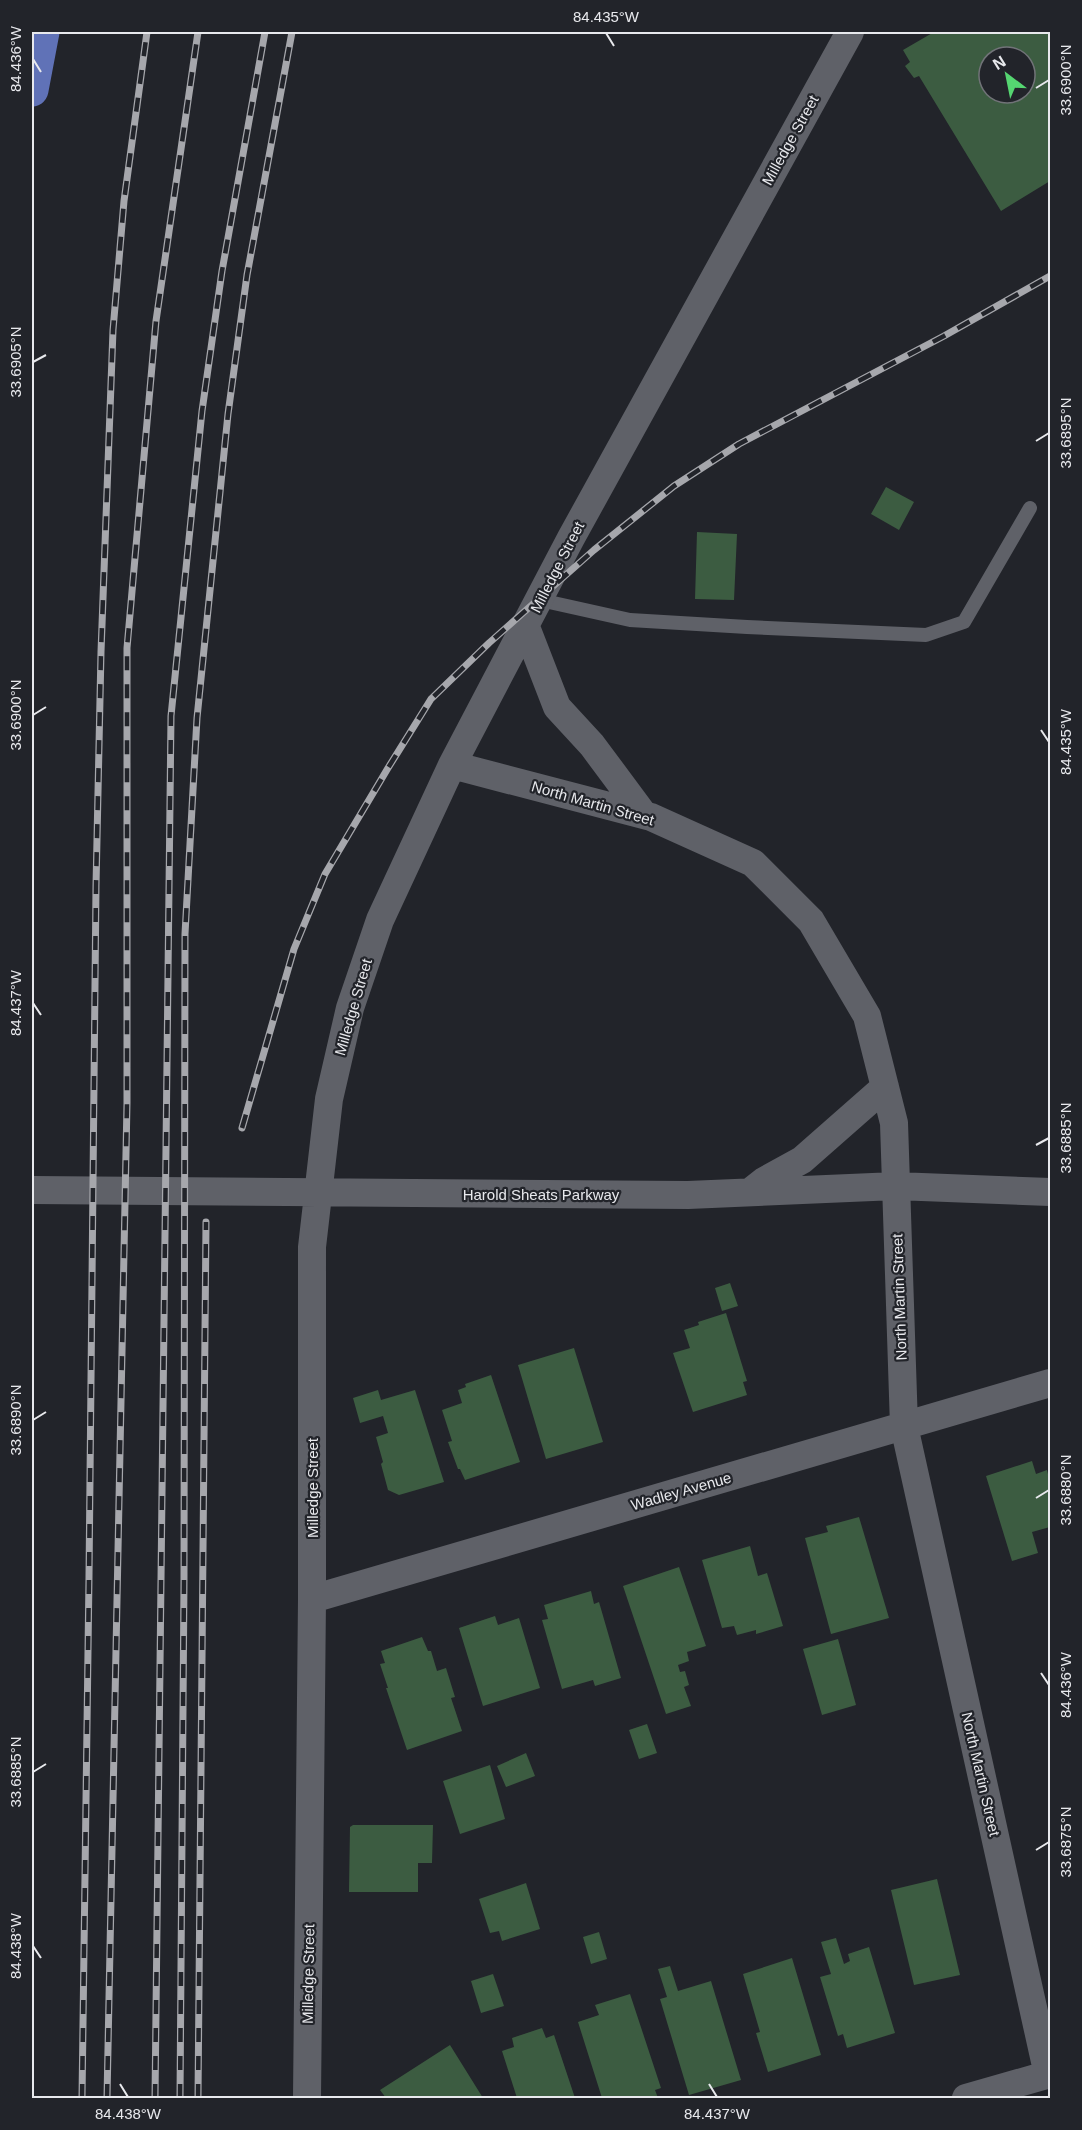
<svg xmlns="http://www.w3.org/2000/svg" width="1082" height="2130" font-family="Arial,sans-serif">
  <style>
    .building { fill: #3c5c41; fill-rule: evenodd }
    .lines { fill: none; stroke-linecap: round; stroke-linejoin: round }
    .service { stroke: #5f6168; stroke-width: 14 }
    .minor { stroke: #5f6168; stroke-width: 28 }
    .primary { stroke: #6072b7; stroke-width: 33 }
    .rail-casing { stroke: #a6a7ac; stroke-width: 7 }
    .rail { stroke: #22242a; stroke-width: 4.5; stroke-dasharray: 14; stroke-linecap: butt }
    .ticks { fill: none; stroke: #e8e9ed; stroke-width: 2 }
    .labels { text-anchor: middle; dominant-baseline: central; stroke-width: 4.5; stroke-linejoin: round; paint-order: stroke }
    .street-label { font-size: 15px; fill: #e8e9ed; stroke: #22242a }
    .neatline { fill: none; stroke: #e8e9ed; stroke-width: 2 }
    .ticks-label { font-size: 15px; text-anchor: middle; fill: #e8e9ed }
  </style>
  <rect width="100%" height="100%" fill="#22242a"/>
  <path class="building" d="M934 32H1050V181L1001 211 919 76 914 78 905 66 910 62 903 50ZM989 57H1025V93H989Z
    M886 487 914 502 899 530 871 514Z
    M697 532 737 534 734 600 695 599Z
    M730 1283 738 1306 722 1311 715 1288Z
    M726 1313 747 1381 743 1382 747 1395 693 1412 673 1353 690 1348 684 1330 699 1325 698 1322Z
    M574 1348 603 1442 546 1459 518 1365Z
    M491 1375 520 1462 465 1480 460 1469H458L448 1442 452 1441 442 1410 462 1403 458 1390 466 1387 465 1384Z
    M378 1390 381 1400 415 1390 444 1482 399 1495 388 1490 381 1464 383 1462 376 1437 388 1433 383 1416 360 1423 353 1398Z
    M1032 1461 1036 1474 1047 1470 1050 1482V1527L1032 1532 1038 1553 1012 1561 986 1476Z
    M859 1517 889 1618 831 1634 805 1538 828 1532 826 1526Z
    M750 1546 758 1576 767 1573 783 1626 756 1634V1630L737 1635 734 1626 722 1628 702 1560Z
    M679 1567 706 1646 687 1652 689 1661 678 1665 680 1672 685 1671 689 1685 684 1687 691 1706 666 1714 623 1586Z
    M591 1591 594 1604 599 1602 621 1678 595 1686 593 1680 562 1689 542 1620 548 1619 544 1605Z
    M495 1616 498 1625 519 1618 540 1688 483 1706 459 1628Z
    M422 1637 428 1651H431L437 1671 446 1668 455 1697 451 1698 462 1731 407 1750 386 1688H388L380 1664 385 1663 381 1651Z
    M838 1639 856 1705 822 1715 803 1649Z
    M647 1724 657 1753 639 1759 629 1730Z
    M526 1753 535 1776 506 1787 497 1766Z
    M490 1765 505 1819 460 1834 443 1781Z
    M353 1825H433L432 1863H418V1892H349L350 1827Z
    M937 1879 960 1975 914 1985 891 1890Z
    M526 1883 540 1929 502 1941 499 1931 490 1933 479 1899Z
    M599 1932 607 1959 591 1964 583 1937Z
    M836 1938 844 1964 850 1961 848 1954 869 1947 895 2033 847 2048 843 2034 838 2036 820 1977 831 1974 821 1942Z
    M792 1958 821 2055 768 2072 756 2033 760 2032 743 1974Z
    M670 1966 678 1991 711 1981 741 2080 689 2095 660 1999 667 1997 658 1969Z
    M493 1974 504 2006 481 2013 471 1981Z
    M630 1994 661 2088 655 2090 658 2098H602L578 2022 599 2015 595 2005Z
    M542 2028 546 2038 554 2035 575 2098H517L502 2051 514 2047 512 2038Z
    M450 2045 483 2098H386L380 2090Z"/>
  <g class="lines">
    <path class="service" d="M540 600 630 620 747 627 926 635 964 622 1030 508"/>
    <path class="minor" d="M526 627 557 707 592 745 644 815
      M452 765 651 817 753 863 811 921 867 1016 894 1123 904 1426 1048 2075
      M32 1190 688 1195 896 1186 1050 1192
      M750 1192 764 1181 802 1160 885 1087
      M312 1599 1050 1383
      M307 2098 312 1599V1247L329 1099 350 1008 380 920 452 765 571 538 850 32
      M966 2098 1050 2074"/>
    <path class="primary" d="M32 90 43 32"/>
    <g class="rail-casing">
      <path id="rail" d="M242 1128 294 949 325 874 388 768 431 699 489 643 594 550 674 486 739 444 944 336 1050 276
        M82 2098 89 1577 96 886 101 652 113 330 124 201 147 32
        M107 2098 127 1103V648L156 321 198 32
        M155 2098 171 716 202 411 222 271 265 32
        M180 2098 184 1580 185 934 197 718 228 414 247 275 292 32
        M198 2098 206 1222"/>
    </g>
    <use href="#rail" class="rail"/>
  </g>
  <path class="ticks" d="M606 33 614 46M33 59 41 72M1036 88 1049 80M33 362 46 355M1036 441 1049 433M33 715 46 707M1041 730 1049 742M33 1003 41 1015M1036 1145 1049 1138M33 1420 46 1412M1036 1498 1049 1490M1041 1673 1049 1685M33 1772 46 1764M1036 1850 1049 1842M33 1946 41 1958M120 2084 128 2097M709 2084 717 2097"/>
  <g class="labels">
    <g class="street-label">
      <text transform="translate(790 140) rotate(-61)">Milledge Street</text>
      <text transform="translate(557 567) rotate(-63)">Milledge Street</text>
      <text transform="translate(593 803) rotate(16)">North Martin Street</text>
      <text transform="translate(353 1007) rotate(-74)">Milledge Street</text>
      <text x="541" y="1194">Harold Sheats Parkway</text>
      <text transform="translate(899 1297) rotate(-92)">North Martin Street</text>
      <text transform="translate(312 1488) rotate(-90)">Milledge Street</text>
      <text transform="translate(681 1491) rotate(-16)">Wadley Avenue</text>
      <text transform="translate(981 1774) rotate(77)">North Martin Street</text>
      <text transform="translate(308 1974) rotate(-89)">Milledge Street</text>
    </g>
  </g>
  <rect width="1082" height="2130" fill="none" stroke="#22242a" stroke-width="66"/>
  <g transform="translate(1007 75) rotate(328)"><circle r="28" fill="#22242a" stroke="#717378" stroke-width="1.5"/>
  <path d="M0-4.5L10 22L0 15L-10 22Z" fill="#55d671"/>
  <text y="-9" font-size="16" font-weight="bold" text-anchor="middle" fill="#e8e9ed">N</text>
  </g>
  <rect x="33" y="33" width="1016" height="2064" class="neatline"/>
  <g class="ticks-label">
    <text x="606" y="22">84.435°W</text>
    <text transform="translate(16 59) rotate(-90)" y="5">84.436°W</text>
    <text transform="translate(1066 80) rotate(-90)" y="5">33.6900°N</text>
    <text transform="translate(16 362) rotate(-90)" y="5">33.6905°N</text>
    <text transform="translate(1066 433) rotate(-90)" y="5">33.6895°N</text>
    <text transform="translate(16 715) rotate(-90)" y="5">33.6900°N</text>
    <text transform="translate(1066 742) rotate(-90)" y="5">84.435°W</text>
    <text transform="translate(16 1003) rotate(-90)" y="5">84.437°W</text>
    <text transform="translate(1066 1138) rotate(-90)" y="5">33.6885°N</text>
    <text transform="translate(16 1420) rotate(-90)" y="5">33.6890°N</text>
    <text transform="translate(1066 1490) rotate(-90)" y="5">33.6880°N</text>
    <text transform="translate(1066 1685) rotate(-90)" y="5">84.436°W</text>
    <text transform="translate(16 1772) rotate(-90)" y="5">33.6885°N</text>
    <text transform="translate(1066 1842) rotate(-90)" y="5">33.6875°N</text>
    <text transform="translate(16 1946) rotate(-90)" y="5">84.438°W</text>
    <text x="128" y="2119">84.438°W</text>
    <text x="717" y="2119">84.437°W</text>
  </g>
</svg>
